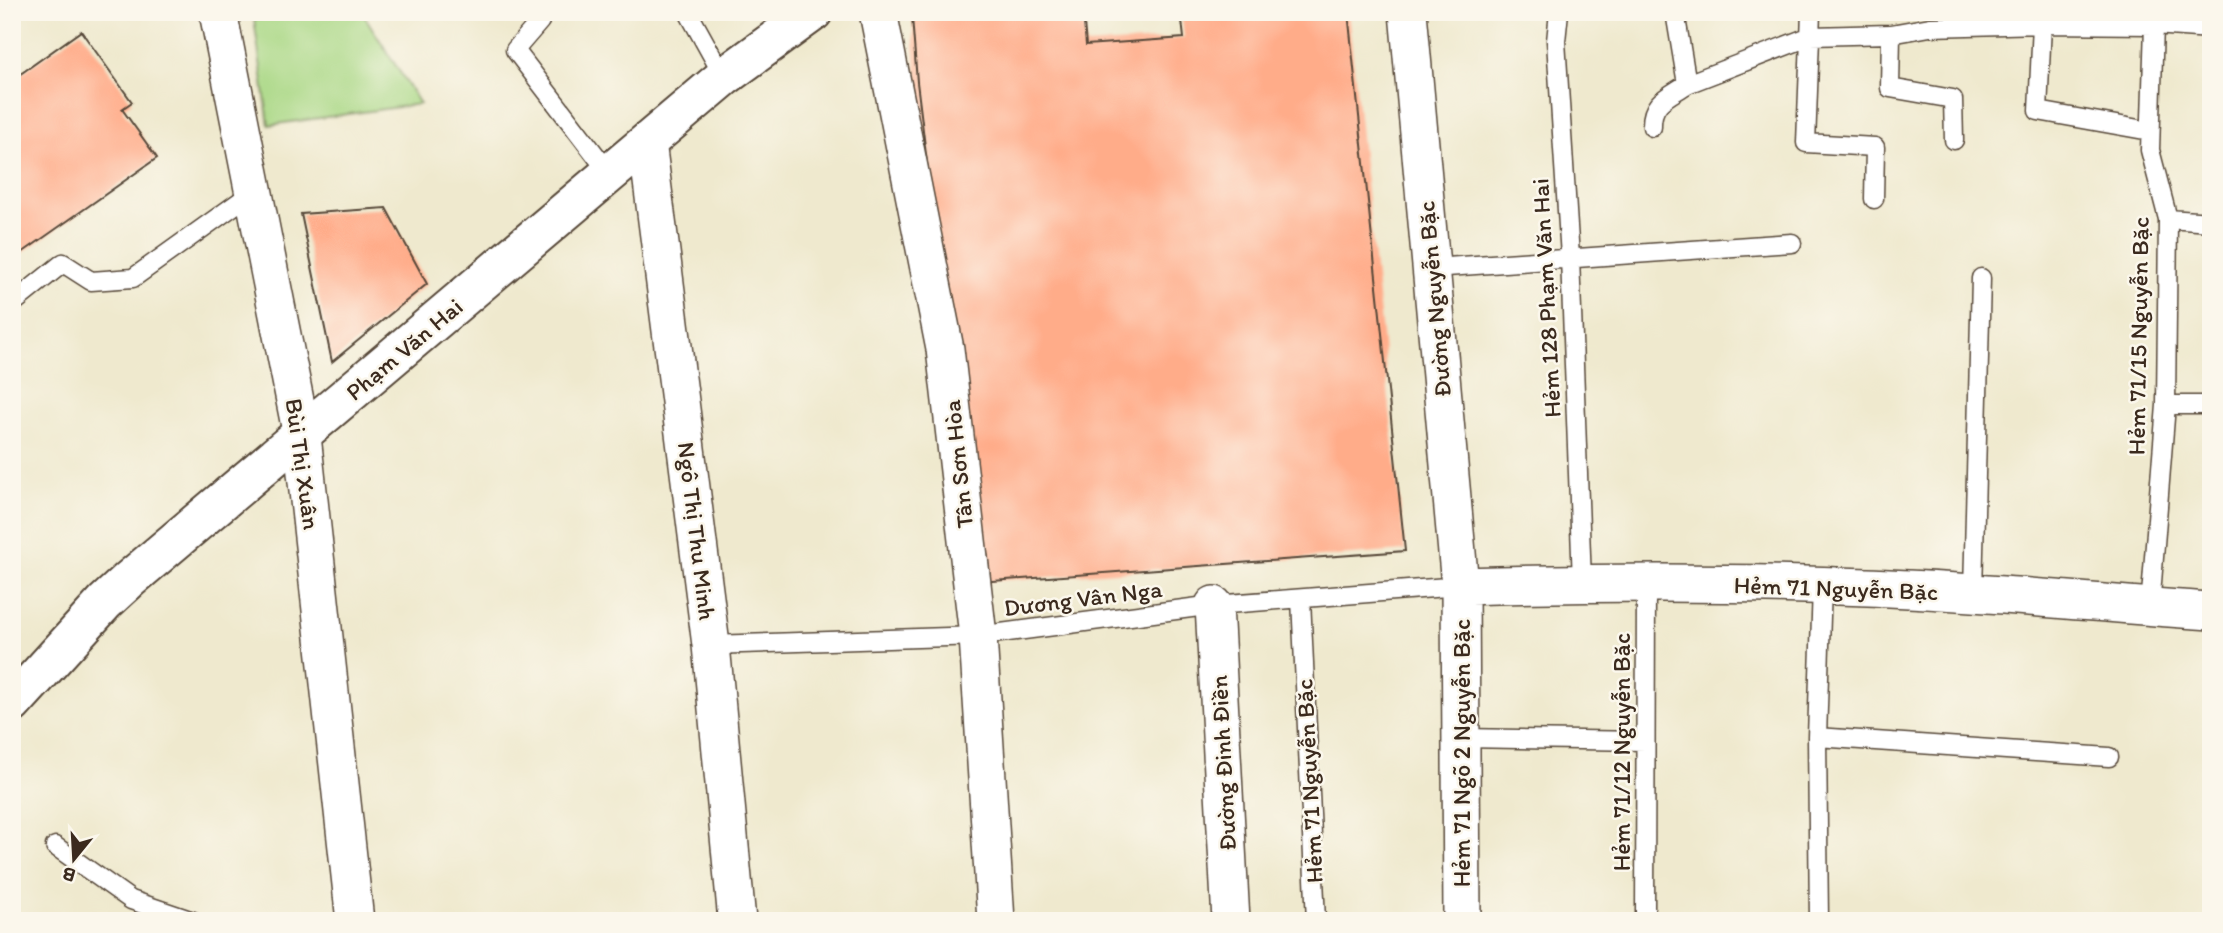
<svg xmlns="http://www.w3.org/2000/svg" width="2223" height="933" font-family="Itim,sans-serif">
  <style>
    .green { fill: #aad886; stroke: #728152; stroke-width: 2 }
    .building { fill: #ffac89 }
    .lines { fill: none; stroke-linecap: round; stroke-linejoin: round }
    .service-casing { stroke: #564738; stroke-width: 21 }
    .minor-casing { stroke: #564738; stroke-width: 40 }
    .tertiary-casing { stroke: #564738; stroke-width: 42 }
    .service { stroke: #fff; stroke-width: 18 }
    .minor { stroke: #fff; stroke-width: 37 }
    .tertiary { stroke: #fff; stroke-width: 38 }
    .labels { text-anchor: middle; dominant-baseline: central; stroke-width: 5; stroke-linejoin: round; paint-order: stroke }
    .street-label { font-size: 24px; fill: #3b2a1e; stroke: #fbf7ec }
  </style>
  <rect width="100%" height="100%" fill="#fbf7ec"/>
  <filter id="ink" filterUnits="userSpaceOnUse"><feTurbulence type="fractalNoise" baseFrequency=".0143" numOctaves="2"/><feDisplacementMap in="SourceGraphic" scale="14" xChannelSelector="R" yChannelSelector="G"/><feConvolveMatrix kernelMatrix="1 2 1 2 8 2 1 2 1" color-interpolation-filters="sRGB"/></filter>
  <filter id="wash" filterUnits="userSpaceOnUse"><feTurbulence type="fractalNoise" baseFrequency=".00686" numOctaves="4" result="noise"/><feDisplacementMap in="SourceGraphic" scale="28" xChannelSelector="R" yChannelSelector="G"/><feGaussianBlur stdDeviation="1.57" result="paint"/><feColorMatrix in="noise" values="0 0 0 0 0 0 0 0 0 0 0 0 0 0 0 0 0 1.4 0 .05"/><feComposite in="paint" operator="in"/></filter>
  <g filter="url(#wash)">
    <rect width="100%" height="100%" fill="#efe9ce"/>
    <path class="green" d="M306 12H362L420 104 269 125 254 19Z"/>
    <g id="blocks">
      <path class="building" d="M936 12H1083L1086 45 1184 38 1181 12H1348L1405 551 979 582 917 82 912 17Z
        M81 31 132 102 122 109 157 158 19 255 12 246V80Z
        M386 208 427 284 332 362 301 214Z"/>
    </g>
  </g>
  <g filter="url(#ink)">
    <use href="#blocks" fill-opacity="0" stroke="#564738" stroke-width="2"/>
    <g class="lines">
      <g class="service-casing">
        <path id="service" d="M531 12 540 21 515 50 610 174
          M688 12 724 77
          M1559 12 1556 41 1570 257 1582 582
          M1675 12 1687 84 1811 36 1891 34 1930 27 2042 24 2154 25 2211 29
          M1811 12 1806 143 1875 147 1874 199
          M2042 24 2038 111 2150 131
          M1891 34 1890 88 1953 99 1954 140
          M1652 127C1651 101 1668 97 1687 84
          M2168 219 2211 222
          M1432 268 1792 243
          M12 304 63 263 91 281 133 278 253 192
          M2166 405H2211
          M1973 592 1981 278
          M1301 599 1316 921
          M2150 608 2166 405 2168 219 2150 150 2154 25
          M711 645 978 636 1214 605 1460 586
          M1817 737 2109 757
          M1462 738 1645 741
          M55 846 131 900 193 921
          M1645 921 1646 582
          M1819 921 1817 737 1822 586"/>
      </g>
      <g class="minor-casing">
        <path id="minor" d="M218 12 302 436 355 921
          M878 12 945 349 978 636 996 921
          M1408 12 1460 586 1462 921
          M647 142 711 645 737 921
          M1460 586C1631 581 1803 581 1973 593 2053 598 2132 606 2211 611
          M1214 605 1231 921"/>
      </g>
      <g class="tertiary-casing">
        <path id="tertiary" d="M12 704 105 602 130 579 724 77 813 12"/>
      </g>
      <use href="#service" class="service"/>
      <use href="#minor" class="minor"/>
      <use href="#tertiary" class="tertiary"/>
    </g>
  </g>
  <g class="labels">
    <g class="street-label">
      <text transform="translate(1546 298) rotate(-93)">Hẻm 128 Phạm Văn Hai</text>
      <text transform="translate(1434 299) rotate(-95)">Đường Nguyễn Bặc</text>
      <text transform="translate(2138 336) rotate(-89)">Hẻm 71/15 Nguyễn Bặc</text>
      <text transform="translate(404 349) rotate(-40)">Phạm Văn Hai</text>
      <text transform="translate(303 464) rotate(82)">Bùi Thị Xuân</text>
      <text transform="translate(958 464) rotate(-96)">Tân Sơn Hòa</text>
      <text transform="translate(697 531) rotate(83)">Ngô Thị Thu Minh</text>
      <text transform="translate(1836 588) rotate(2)">Hẻm 71 Nguyễn Bặc</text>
      <text transform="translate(1083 598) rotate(-7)">Dương Vân Nga</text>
      <text transform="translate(1621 752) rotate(-90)">Hẻm 71/12 Nguyễn Bặc</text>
      <text transform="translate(1461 753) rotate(-90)">Hẻm 71 Ngõ 2 Nguyễn Bặc</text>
      <text transform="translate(1223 763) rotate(-93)">Đường Đinh Điền</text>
      <text transform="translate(1309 781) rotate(-93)">Hẻm 71 Nguyễn Bặc</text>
    </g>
  </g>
  <rect width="2223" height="933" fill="none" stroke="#fbf7ec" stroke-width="42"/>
  <g transform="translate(74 859) rotate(198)" stroke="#fbf7ec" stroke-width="5" paint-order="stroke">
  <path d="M0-5L12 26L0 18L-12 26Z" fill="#3b2a1e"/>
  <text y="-10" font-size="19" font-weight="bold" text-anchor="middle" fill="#3b2a1e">B</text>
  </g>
</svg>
